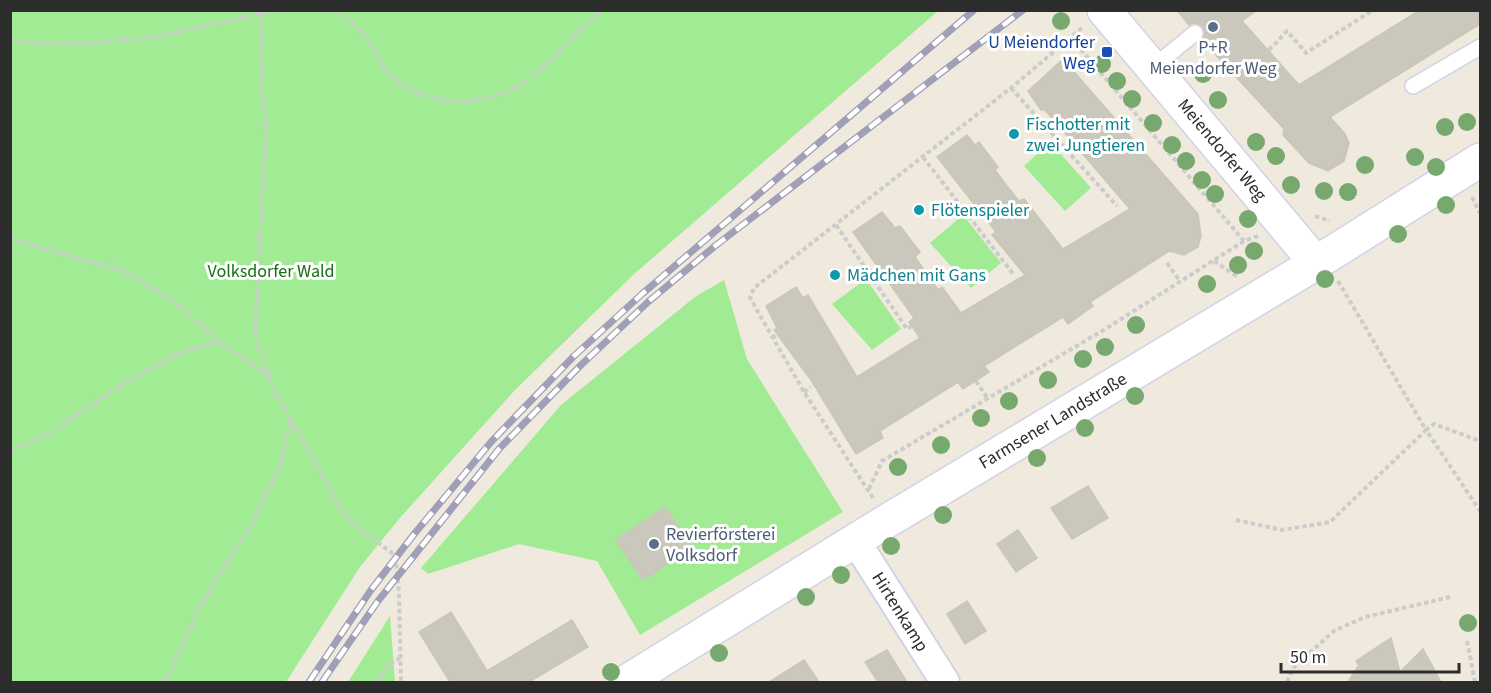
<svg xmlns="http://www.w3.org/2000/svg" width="1491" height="693" font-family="'Source Sans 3',sans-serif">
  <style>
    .green { fill: #a1eb94 }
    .building { fill: #cac7bc; stroke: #cbc7b6; stroke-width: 1.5 }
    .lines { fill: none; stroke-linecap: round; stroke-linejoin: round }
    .service-casing { stroke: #d2d2e6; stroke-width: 18 }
    .minor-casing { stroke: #d2d2e6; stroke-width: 32 }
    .tertiary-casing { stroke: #d2d2e6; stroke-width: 36 }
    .secondary-casing { stroke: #d2d2e6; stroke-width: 36 }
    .path { stroke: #ccc; stroke-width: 4; stroke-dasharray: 4.5 3; stroke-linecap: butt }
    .service { stroke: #fff; stroke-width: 15 }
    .minor { stroke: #fff; stroke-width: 28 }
    .tertiary { stroke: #fff; stroke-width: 33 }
    .secondary { stroke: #fff; stroke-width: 33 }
    .rail-casing { stroke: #a09fb8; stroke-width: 7 }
    .rail { stroke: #fff; stroke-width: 4.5; stroke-dasharray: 14; stroke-linecap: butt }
    .tree { fill: #77a86e }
    .service-dot { fill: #5c6f8a; stroke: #fff; stroke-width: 2 }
    .transit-dot { fill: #1a4fb4; stroke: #fff; stroke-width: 2 }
    .culture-dot { fill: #0f9aa8; stroke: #fff; stroke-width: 2 }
    .labels { text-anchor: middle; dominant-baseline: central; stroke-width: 6; stroke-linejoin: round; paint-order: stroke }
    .transit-label { font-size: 18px; fill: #164399; stroke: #fff; text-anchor: end }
    .service-label { font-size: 18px; fill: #4e5e75; stroke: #fff }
    .culture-label { font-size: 18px; fill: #0d838f; stroke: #fff; text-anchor: start }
    .street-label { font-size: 18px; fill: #2c2c2c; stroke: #fff }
    .park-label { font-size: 18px; fill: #157213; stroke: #fff }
  </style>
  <rect width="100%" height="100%" fill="#efeadd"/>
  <path class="green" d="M10 11 11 10 938 11 633 275 515 390 399 519 360 567 286 682H11Z
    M1050 142 1091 188 1065 211 1024 166Z
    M963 215 1001 263 971 288 930 243Z
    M866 279 901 329 872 350 832 304Z
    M724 280 747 359 843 512 640 635 597 561 519 544 428 574 421 568 561 405 695 297Z
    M390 616 395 682H348Z"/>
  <path class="building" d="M1177 10H1257L1242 21 1299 85 1420 10H1480V24L1330 117 1345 134 1349 143 1344 161 1328 171 1309 163 1283 135 1284 129 1202 40 1205 32 1202 26 1194 23 1189 25Z
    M1063 59 1198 214 1201 236 1198 247 1184 255 1169 251 1090 302 1093 306 1068 324 1063 317 984 366 989 372 963 389 958 382 880 431 883 438 856 454 811 380 774 330 777 328 766 306 796 287 803 298 808 295 857 377 920 338 909 322 914 318 853 232 882 212 895 228 900 226 920 252 915 257 938 290 942 287 961 313 1025 275 992 235 996 232 937 157 967 135 975 145 979 142 998 167 995 170 1007 186 1019 201 1024 199 1063 249 1130 209 1045 110H1041L1028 91Z
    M1088 486 1108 518 1072 539 1051 508Z
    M665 507 692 547 643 580 616 540Z
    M1018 530 1037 558 1016 572 997 544Z
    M967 601 986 631 965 644 947 614Z
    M451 612 487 671 572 620 588 647 529 682H450L419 632Z
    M1391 638 1400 672 1423 649 1441 682H1348L1359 665 1356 661Z
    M887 650 907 682H878L865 662Z
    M804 660 819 682H769Z"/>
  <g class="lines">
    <g class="service-casing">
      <path id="service" d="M1152 68 1195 33
        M1413 86 1480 47"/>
    </g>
    <g class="minor-casing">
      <path id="minor" d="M855 540 945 682"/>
    </g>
    <g class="tertiary-casing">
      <path id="tertiary" d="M1104 10 1316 263"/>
    </g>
    <g class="secondary-casing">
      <path id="secondary" d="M626 682 887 521 1316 263 1480 160"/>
    </g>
    <path class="path" d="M261 10 262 93 266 127 255 335 273 387 341 510 359 529 391 552 396 561 399 593 401 682
      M333 10C347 19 362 30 370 44 376 53 380 64 387 72 425 111 490 109 531 77 556 57 576 31 601 10
      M1071 38 1244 241
      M10 42 85 44 159 36 278 10
      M1269 50 1287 31 1306 53 1373 10
      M1011 88 1117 206
      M923 157 1014 275
      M1472 197 1480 213
      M1315 216 1330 221
      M836 225 907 329 912 326
      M10 239 124 271 175 302 218 341 268 376
      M1214 261 1238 277
      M1167 263 1180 281
      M869 273 873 269
      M1338 281 1426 430 1434 424 1480 441
      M772 338 777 335
      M976 381 988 399
      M804 392 811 387
      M10 451 49 434 120 386 177 354 217 341
      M869 489 882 461 1107 328 1244 241 1258 236
      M873 498 804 392 750 298 754 288 1011 88 1082 28
      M1236 520 1282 530 1330 522 1426 430 1480 511
      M1467 641 1475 682
      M165 682 202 603 253 522 281 463 290 419
      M377 682 388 665 400 658
      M1287 682 1293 668 1334 631 1365 617 1450 597"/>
    <use href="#service" class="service"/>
    <use href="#minor" class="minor"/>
    <use href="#tertiary" class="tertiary"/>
    <use href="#secondary" class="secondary"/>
    <g class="rail-casing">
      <path id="rail" d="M309 682 371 590 415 533 491 442 574 356 642 294 974 10
        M322 682 378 601 499 449 581 365 648 302 715 246 1023 10"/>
    </g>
    <use href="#rail" class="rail"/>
  </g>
  <g class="tree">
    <circle cx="1061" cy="21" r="9"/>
    <circle cx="1102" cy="64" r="9"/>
    <circle cx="1203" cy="74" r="9"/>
    <circle cx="1117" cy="81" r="9"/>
    <circle cx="1132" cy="99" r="9"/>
    <circle cx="1218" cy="100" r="9"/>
    <circle cx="1467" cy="122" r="9"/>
    <circle cx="1153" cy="123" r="9"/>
    <circle cx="1445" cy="127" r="9"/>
    <circle cx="1256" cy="142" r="9"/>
    <circle cx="1172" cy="145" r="9"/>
    <circle cx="1276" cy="156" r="9"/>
    <circle cx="1415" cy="157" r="9"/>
    <circle cx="1186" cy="161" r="9"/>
    <circle cx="1365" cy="165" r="9"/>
    <circle cx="1436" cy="167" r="9"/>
    <circle cx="1202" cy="180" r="9"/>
    <circle cx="1291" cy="185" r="9"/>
    <circle cx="1324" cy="191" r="9"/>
    <circle cx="1348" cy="192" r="9"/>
    <circle cx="1215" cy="194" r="9"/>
    <circle cx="1446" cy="205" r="9"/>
    <circle cx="1248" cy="219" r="9"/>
    <circle cx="1398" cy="234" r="9"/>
    <circle cx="1254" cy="251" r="9"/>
    <circle cx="1238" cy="265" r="9"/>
    <circle cx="1325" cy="279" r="9"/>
    <circle cx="1207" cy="284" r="9"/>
    <circle cx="1136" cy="325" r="9"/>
    <circle cx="1105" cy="347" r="9"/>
    <circle cx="1083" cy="359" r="9"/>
    <circle cx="1048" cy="380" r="9"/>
    <circle cx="1135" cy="396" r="9"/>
    <circle cx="1009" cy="401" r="9"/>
    <circle cx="981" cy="418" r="9"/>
    <circle cx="1085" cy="428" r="9"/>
    <circle cx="941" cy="445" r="9"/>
    <circle cx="1037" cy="458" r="9"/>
    <circle cx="898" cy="467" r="9"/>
    <circle cx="943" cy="515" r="9"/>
    <circle cx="891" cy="546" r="9"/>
    <circle cx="841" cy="575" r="9"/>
    <circle cx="806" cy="597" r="9"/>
    <circle cx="1468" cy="623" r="9"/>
    <circle cx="719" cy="653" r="9"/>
    <circle cx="611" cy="672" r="9"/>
  </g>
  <g class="service-dot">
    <circle cx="1213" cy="27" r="6"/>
    <circle cx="654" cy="544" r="6"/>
  </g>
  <rect class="transit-dot" x="1101" y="46" width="12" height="12" rx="3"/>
  <g class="culture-dot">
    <circle cx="1014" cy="134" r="6"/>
    <circle cx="919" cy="210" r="6"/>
    <circle cx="835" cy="275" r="6"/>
  </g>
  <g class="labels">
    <g class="transit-label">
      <text x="1095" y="42">U Meiendorfer<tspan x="1095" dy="21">Weg</tspan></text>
    </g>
    <g class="service-label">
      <text x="1213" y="47">P+R<tspan x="1213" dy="21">Meiendorfer Weg</tspan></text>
      <text x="666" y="534" text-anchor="start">Revierförsterei<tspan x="666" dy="21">Volksdorf</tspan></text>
    </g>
    <g class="culture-label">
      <text x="1026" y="124">Fischotter mit<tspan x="1026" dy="21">zwei Jungtieren</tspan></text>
      <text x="931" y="210">Flötenspieler</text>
      <text x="847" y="275">Mädchen mit Gans</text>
    </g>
    <g class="street-label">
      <text transform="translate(1222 150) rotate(50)">Meiendorfer Weg</text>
      <text transform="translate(1053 421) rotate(-31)">Farmsener Landstraße</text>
      <text transform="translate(900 612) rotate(58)">Hirtenkamp</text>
    </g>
    <g class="park-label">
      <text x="271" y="271">Volksdorfer Wald</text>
    </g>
  </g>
  <rect width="1491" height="693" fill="none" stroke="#2c2c2c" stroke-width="24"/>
  <path d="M1281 663v9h178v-9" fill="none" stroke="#2c2c2c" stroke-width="3"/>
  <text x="1290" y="663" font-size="18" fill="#2c2c2c" stroke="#ffffff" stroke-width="4.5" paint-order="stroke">50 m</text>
</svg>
